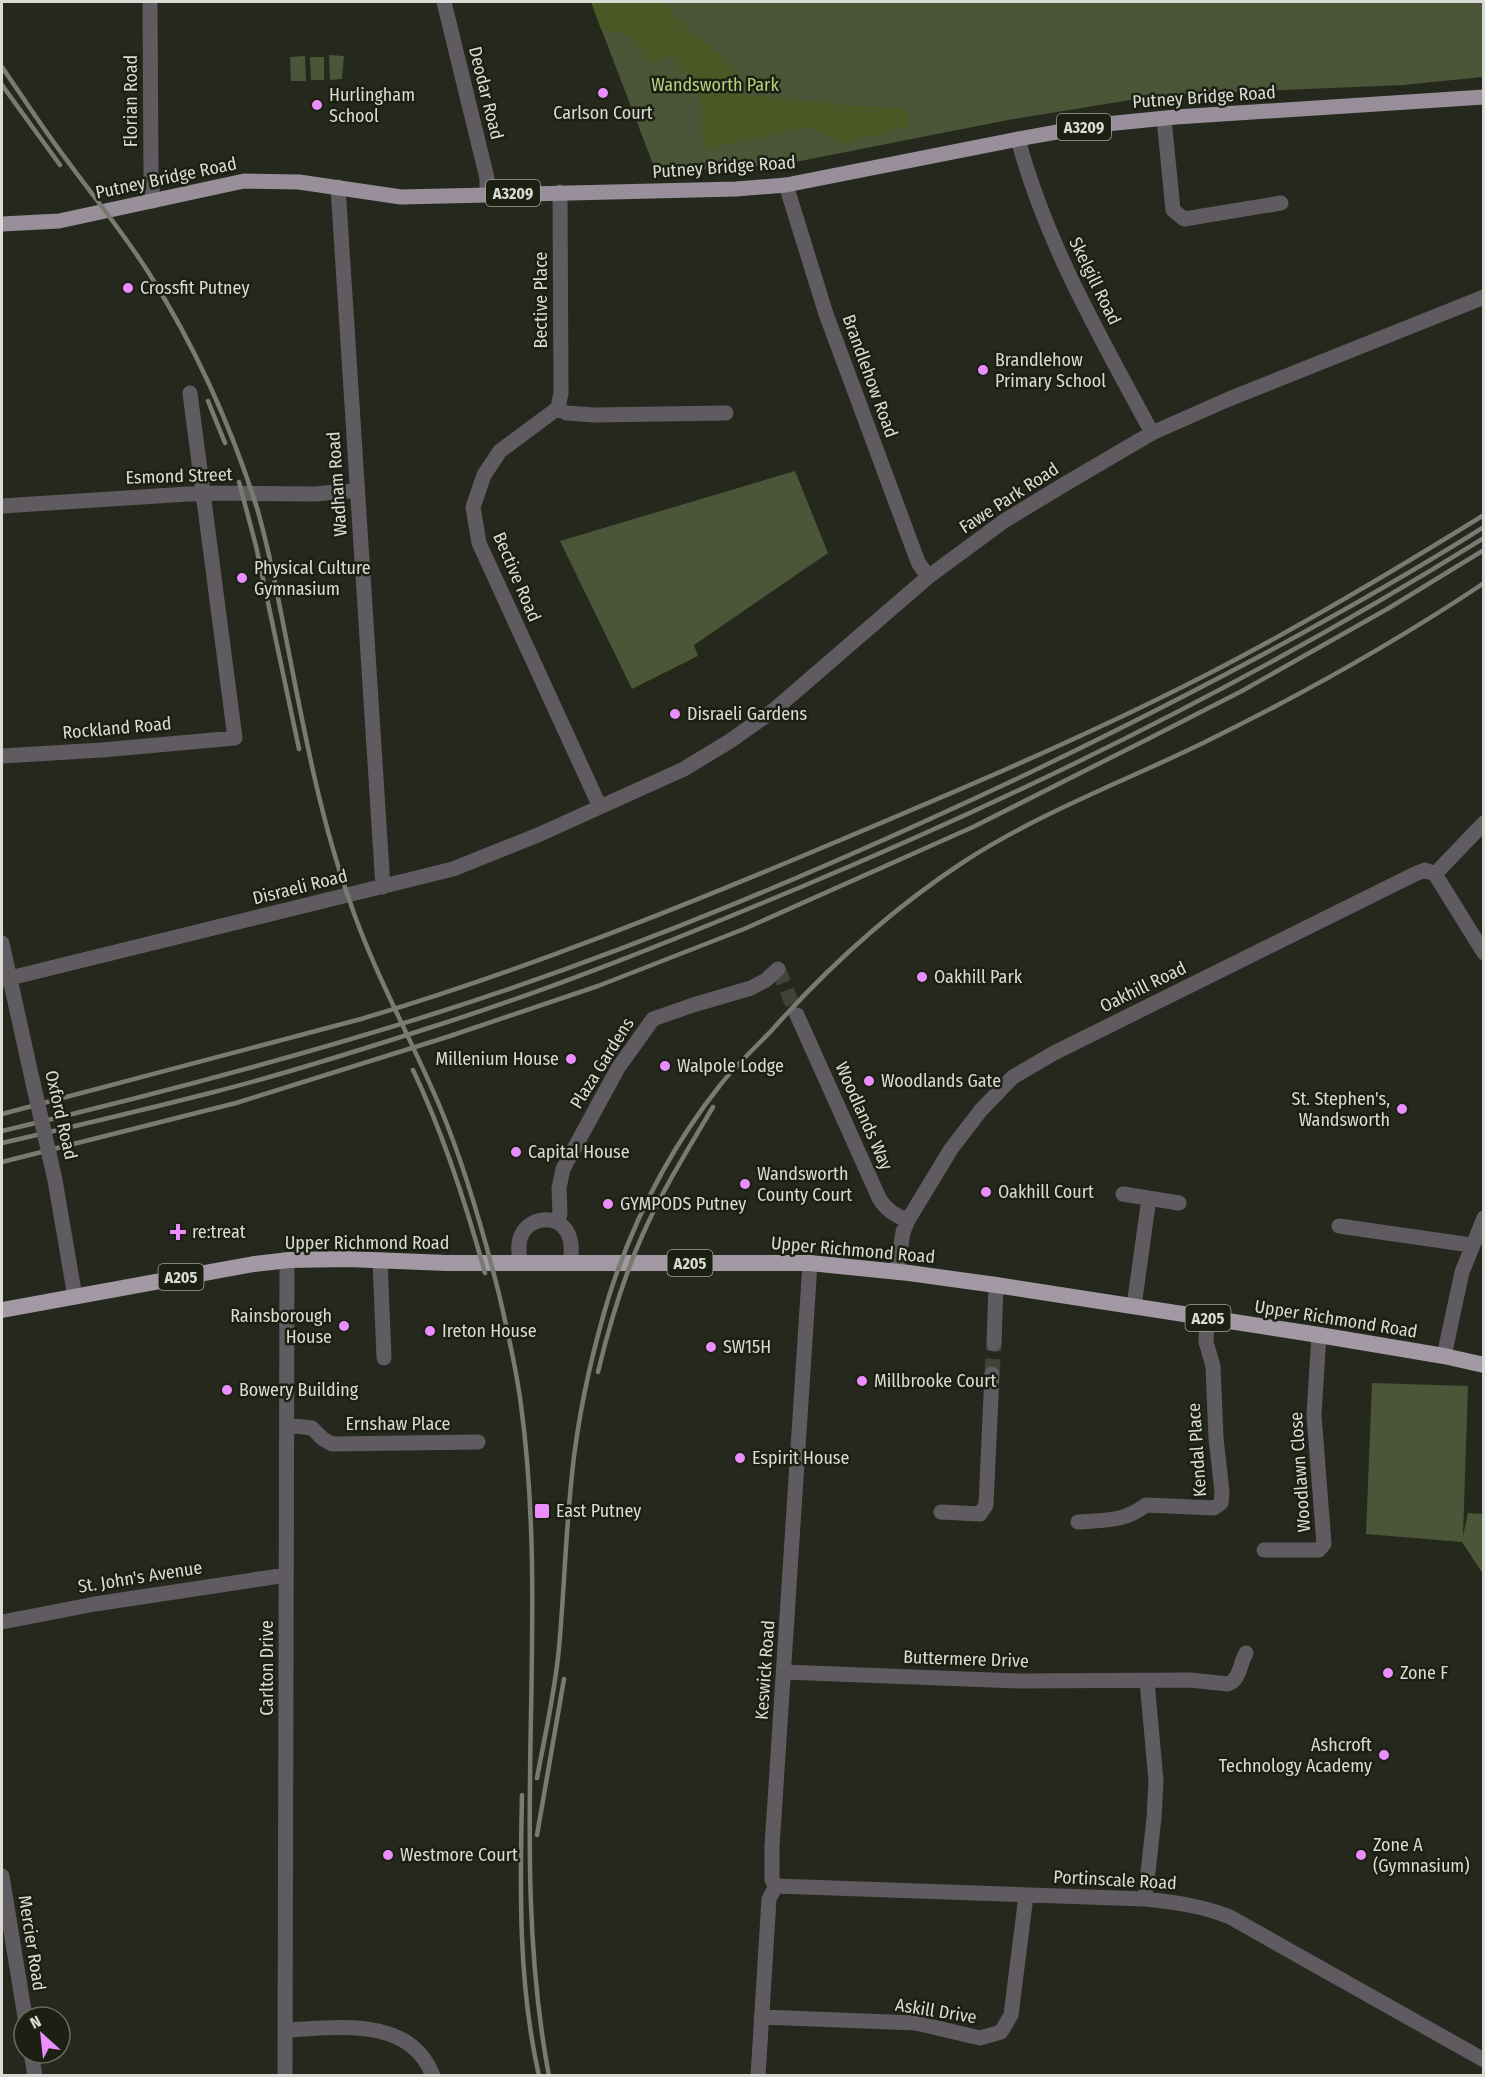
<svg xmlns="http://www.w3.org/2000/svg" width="1485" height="2077" font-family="'Fira Sans Condensed',sans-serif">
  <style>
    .green { fill: #4c5538 }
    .forest { fill: #4a5825 }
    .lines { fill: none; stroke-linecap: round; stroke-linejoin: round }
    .minor-tunnel { stroke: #404438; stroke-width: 15; stroke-dasharray: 15 8; stroke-linecap: butt }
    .pedestrian { stroke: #605b61; stroke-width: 15 }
    .minor { stroke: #605b61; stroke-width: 15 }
    .primary { stroke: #988f9a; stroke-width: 15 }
    .trunk { stroke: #a399a5; stroke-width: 16 }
    .rail { stroke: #777b71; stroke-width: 4.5 }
    .minor-bridge { stroke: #605b61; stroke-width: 15 }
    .poi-dot { fill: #ea8dfd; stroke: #1c2013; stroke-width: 2 }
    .labels { text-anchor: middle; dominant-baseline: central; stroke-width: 5; stroke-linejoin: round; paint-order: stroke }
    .shield { fill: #1c2013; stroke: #a0a49a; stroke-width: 1.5 }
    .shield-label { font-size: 16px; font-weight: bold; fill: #d9dcd4 }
    .park-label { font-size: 18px; fill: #b6ce7f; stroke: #1c2013 }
    .street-label { font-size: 18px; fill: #d9dcd4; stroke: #1c2013 }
    .poi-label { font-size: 18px; fill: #d9dcd4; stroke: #1c2013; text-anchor: start }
  </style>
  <rect width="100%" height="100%" fill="#25291d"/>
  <path class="green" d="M591 2H1483V77L1403 85 1190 94 1136 99 1008 120 785 164 656 172Z
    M329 55 344 56 342 79 330 80Z
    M305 56 306 81H291L290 57Z
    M310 57H324V80H311Z
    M795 471 828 553 694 645 698 656 632 689 560 541Z
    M1372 1383 1468 1386 1463 1536 1468 1513 1483 1514V1574L1462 1542 1366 1534Z"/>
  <path class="forest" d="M591 2H665C677 25 700 36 719 53 731 63 739 83 747 96H766L852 106 907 108 909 127 843 144 806 127 706 149C700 136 703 124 702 110 701 86 683 70 668 54L652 64 627 35 601 29Z"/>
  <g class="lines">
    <path class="minor-tunnel" d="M778 969 797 1015
      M992 1374 994 1344"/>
    <path class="pedestrian" d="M557 1222 560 1214 559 1188 563 1169 618 1068 653 1019 693 1005 751 988 766 980 778 969
      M380 1260 384 1358
      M520 1263C519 1254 517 1243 522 1234 530 1218 555 1214 566 1230 573 1240 572 1252 570 1263"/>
    <path class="minor" d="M150 2 151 174 153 201
      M444 2 487 178V194
      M1164 119 1173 210 1184 219 1281 203
      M1018 139C1046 244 1101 338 1152 433
      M786 185 826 314 918 562 928 577
      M338 187 383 887
      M558 408 561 393 560 192
      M2 506 204 493 315 494 357 490
      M2 756 102 750 235 738 190 393
      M600 807 479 543 473 507 484 475 500 451 558 408 566 413 594 415 726 413
      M1435 874 1484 953
      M1435 874 1484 823
      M2 943 33 1083
      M2 980 453 869 538 835 684 769 730 741 774 710 928 577 1004 521 1065 484 1152 433 1229 399 1484 297
      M797 1015 879 1198C886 1210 895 1216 908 1220
      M55 1180 75 1297
      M1123 1194 1179 1203
      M1339 1226 1471 1245
      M897 1271 903 1232 908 1220 951 1149 981 1110 1013 1077 1054 1053 1415 874 1425 870 1435 874
      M1134 1306 1149 1198
      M994 1344 996 1285
      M1444 1356 1462 1272 1484 1218
      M287 1425 312 1428 323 1439 332 1444 478 1442
      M941 1512 980 1514 986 1505 992 1374
      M1078 1522C1105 1520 1124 1522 1146 1505L1214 1508 1221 1503 1222 1492 1216 1438 1213 1366 1206 1342 1207 1318
      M1264 1550H1319L1324 1544 1314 1415 1319 1335
      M2 1622 95 1604 286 1575
      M784 1672 1018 1681 1190 1680 1228 1684C1240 1680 1240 1663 1246 1653
      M2 1876 25 2017
      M776 1886 1145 1899C1174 1902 1203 1906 1230 1917L1484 2060
      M776 1886 772 1880V1847L810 1263
      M1145 1899 1154 1818 1156 1781 1147 1681
      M761 2017 916 2023 980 2038 1001 2032 1011 2015 1026 1896
      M286 2030C336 2028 410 2015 433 2076
      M31 2053 35 2076
      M285 2076 287 1260
      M758 2076 769 1899 776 1886"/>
    <path class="primary" d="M2 224 59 221 244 181 299 182 401 197 736 189 786 185 1018 139 1096 125 1176 117 1484 97"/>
    <path class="trunk" d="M2 1310 254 1264 289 1260 347 1259 447 1263H810L909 1273 996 1285 1319 1335 1444 1356 1484 1365"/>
    <path class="rail" d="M2 67C24 99 45 132 69 163 96 200 126 236 150 275 196 348 231 426 257 508 270 552 278 598 287 643 304 730 320 818 350 902 374 973 411 1038 440 1107 465 1167 482 1227 498 1290 507 1328 516 1366 521 1405 551 1627 507 1854 549 2076
      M2 85 60 165
      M208 401 225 443
      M239 482 256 546 299 749
      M413 1070C444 1135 466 1204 485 1273
      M2 1114 361 1019C522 971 677 909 831 844 957 791 1083 738 1204 676 1300 627 1392 572 1484 515
      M2 1131C146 1097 289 1059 430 1015 636 950 834 865 1029 773 1185 698 1337 619 1484 527
      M2 1143C72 1127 143 1110 214 1092 289 1073 364 1049 438 1025 561 986 681 937 801 887 1038 788 1265 674 1484 538
      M2 1162 236 1103 447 1037 598 986 744 929 973 827 1144 741 1240 692 1389 608 1484 550
      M598 1372C609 1326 623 1279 642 1236 662 1191 688 1149 713 1107
      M537 1778C545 1735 555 1692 559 1648 565 1582 566 1515 575 1449 582 1397 594 1346 609 1296 634 1218 670 1148 721 1084 736 1065 755 1048 772 1030 829 966 893 908 965 861 1039 813 1123 782 1203 743 1299 696 1394 643 1484 583
      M522 1795C520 1888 518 1983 539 2076
      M537 1835 564 1679"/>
    <path class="minor-bridge" d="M33 1083 55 1180"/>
  </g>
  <g class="poi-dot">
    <circle cx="603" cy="93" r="6"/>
    <circle cx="317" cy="105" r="6"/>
    <circle cx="128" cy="288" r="6"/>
    <circle cx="983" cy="370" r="6"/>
    <circle cx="242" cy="578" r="6"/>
    <circle cx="675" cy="714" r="6"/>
    <circle cx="922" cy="977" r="6"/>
    <circle cx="571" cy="1059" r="6"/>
    <circle cx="665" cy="1066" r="6"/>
    <circle cx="869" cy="1081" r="6"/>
    <circle cx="1402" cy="1109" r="6"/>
    <circle cx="516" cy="1152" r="6"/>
    <circle cx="745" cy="1184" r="6"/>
    <circle cx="986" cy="1192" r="6"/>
    <circle cx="608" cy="1204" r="6"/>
    <path d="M175 1223h6v6h6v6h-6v6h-6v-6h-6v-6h6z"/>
    <circle cx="344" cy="1326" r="6"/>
    <circle cx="430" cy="1331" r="6"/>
    <circle cx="711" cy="1347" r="6"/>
    <circle cx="862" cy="1381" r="6"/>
    <circle cx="227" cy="1390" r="6"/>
    <circle cx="740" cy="1458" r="6"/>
    <rect x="534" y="1503" width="16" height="16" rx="3"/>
    <circle cx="1388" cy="1673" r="6"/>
    <circle cx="1384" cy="1755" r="6"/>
    <circle cx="388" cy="1855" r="6"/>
    <circle cx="1361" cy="1855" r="6"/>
  </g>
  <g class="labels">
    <g class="shield">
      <rect x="1057" y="114" width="54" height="26" rx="4.5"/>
      <rect x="486" y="180" width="54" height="26" rx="4.5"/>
      <rect x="667.5" y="1250" width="45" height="26" rx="4.5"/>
      <rect x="158.5" y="1264" width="45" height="26" rx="4.5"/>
      <rect x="1185.5" y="1305" width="45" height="26" rx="4.5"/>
    </g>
    <g class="shield-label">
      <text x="1084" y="127">A3209</text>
      <text x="513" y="193">A3209</text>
      <text x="690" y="1263">A205</text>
      <text x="181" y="1277">A205</text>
      <text x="1208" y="1318">A205</text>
    </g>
    <g class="park-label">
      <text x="715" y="85">Wandsworth Park</text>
    </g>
    <g class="street-label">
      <text transform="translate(486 93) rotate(76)">Deodar Road</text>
      <text transform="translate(1204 97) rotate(-4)">Putney Bridge Road</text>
      <text transform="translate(131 101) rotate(-90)">Florian Road</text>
      <text transform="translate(724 167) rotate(-4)">Putney Bridge Road</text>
      <text transform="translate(166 178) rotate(-12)">Putney Bridge Road</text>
      <text transform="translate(1095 281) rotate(64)">Skelgill Road</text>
      <text transform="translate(541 300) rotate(-90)">Bective Place</text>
      <text transform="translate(870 376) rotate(70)">Brandlehow Road</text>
      <text transform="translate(179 476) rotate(-2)">Esmond Street</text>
      <text transform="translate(337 484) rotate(-94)">Wadham Road</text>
      <text transform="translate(1009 498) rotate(-33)">Fawe Park Road</text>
      <text transform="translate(517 577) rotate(67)">Bective Road</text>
      <text transform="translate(117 728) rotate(-5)">Rockland Road</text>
      <text transform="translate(300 887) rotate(-14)">Disraeli Road</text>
      <text transform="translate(1143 987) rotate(-26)">Oakhill Road</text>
      <text transform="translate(602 1063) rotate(-58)">Plaza Gardens</text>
      <text transform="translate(61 1115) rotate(77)">Oxford Road</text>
      <text transform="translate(864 1116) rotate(66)">Woodlands Way</text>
      <text x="367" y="1243">Upper Richmond Road</text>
      <text transform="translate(853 1250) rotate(5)">Upper Richmond Road</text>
      <text transform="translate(1336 1319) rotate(9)">Upper Richmond Road</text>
      <text x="398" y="1424">Ernshaw Place</text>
      <text transform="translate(1197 1450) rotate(-94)">Kendal Place</text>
      <text transform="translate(1300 1472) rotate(-94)">Woodlawn Close</text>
      <text transform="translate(140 1577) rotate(-9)">St. John's Avenue</text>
      <text transform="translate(966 1659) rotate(2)">Buttermere Drive</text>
      <text transform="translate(267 1668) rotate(-90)">Carlton Drive</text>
      <text transform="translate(765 1670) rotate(-86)">Keswick Road</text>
      <text transform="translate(1115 1880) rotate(3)">Portinscale Road</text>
      <text transform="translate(32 1943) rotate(81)">Mercier Road</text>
      <text transform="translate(936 2011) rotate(9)">Askill Drive</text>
    </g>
    <g class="poi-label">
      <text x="329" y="95">Hurlingham<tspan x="329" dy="21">School</tspan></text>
      <text x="603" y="113" text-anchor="middle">Carlson Court</text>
      <text x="140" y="288">Crossfit Putney</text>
      <text x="995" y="360">Brandlehow<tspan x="995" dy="21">Primary School</tspan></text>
      <text x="254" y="568">Physical Culture<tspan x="254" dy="21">Gymnasium</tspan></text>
      <text x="687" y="714">Disraeli Gardens</text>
      <text x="934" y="977">Oakhill Park</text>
      <text x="559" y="1059" text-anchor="end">Millenium House</text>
      <text x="677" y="1066">Walpole Lodge</text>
      <text x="881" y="1081">Woodlands Gate</text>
      <text x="1390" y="1099" text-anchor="end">St. Stephen's,<tspan x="1390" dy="21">Wandsworth</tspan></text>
      <text x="528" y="1152">Capital House</text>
      <text x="757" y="1174">Wandsworth<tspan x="757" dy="21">County Court</tspan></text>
      <text x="998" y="1192">Oakhill Court</text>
      <text x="620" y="1204">GYMPODS Putney</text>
      <text x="192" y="1232">re:treat</text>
      <text x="332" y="1316" text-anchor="end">Rainsborough<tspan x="332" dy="21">House</tspan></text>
      <text x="442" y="1331">Ireton House</text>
      <text x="723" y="1347">SW15H</text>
      <text x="874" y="1381">Millbrooke Court</text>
      <text x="239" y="1390">Bowery Building</text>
      <text x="752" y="1458">Espirit House</text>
      <text x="556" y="1511">East Putney</text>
      <text x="1400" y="1673">Zone F</text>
      <text x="1372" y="1745" text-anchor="end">Ashcroft<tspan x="1372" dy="21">Technology Academy</tspan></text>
      <text x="1373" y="1845">Zone A<tspan x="1373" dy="21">(Gymnasium)</tspan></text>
      <text x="400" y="1855">Westmore Court</text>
    </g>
  </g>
  <rect width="1485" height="2077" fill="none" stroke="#d9dcd4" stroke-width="6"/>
  <g transform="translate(42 2035) rotate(333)"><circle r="28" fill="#1c2013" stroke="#686b60" stroke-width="1.5"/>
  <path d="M0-4.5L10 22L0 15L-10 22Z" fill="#ea8dfd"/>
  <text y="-9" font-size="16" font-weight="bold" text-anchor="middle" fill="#d9dcd4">N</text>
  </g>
</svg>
